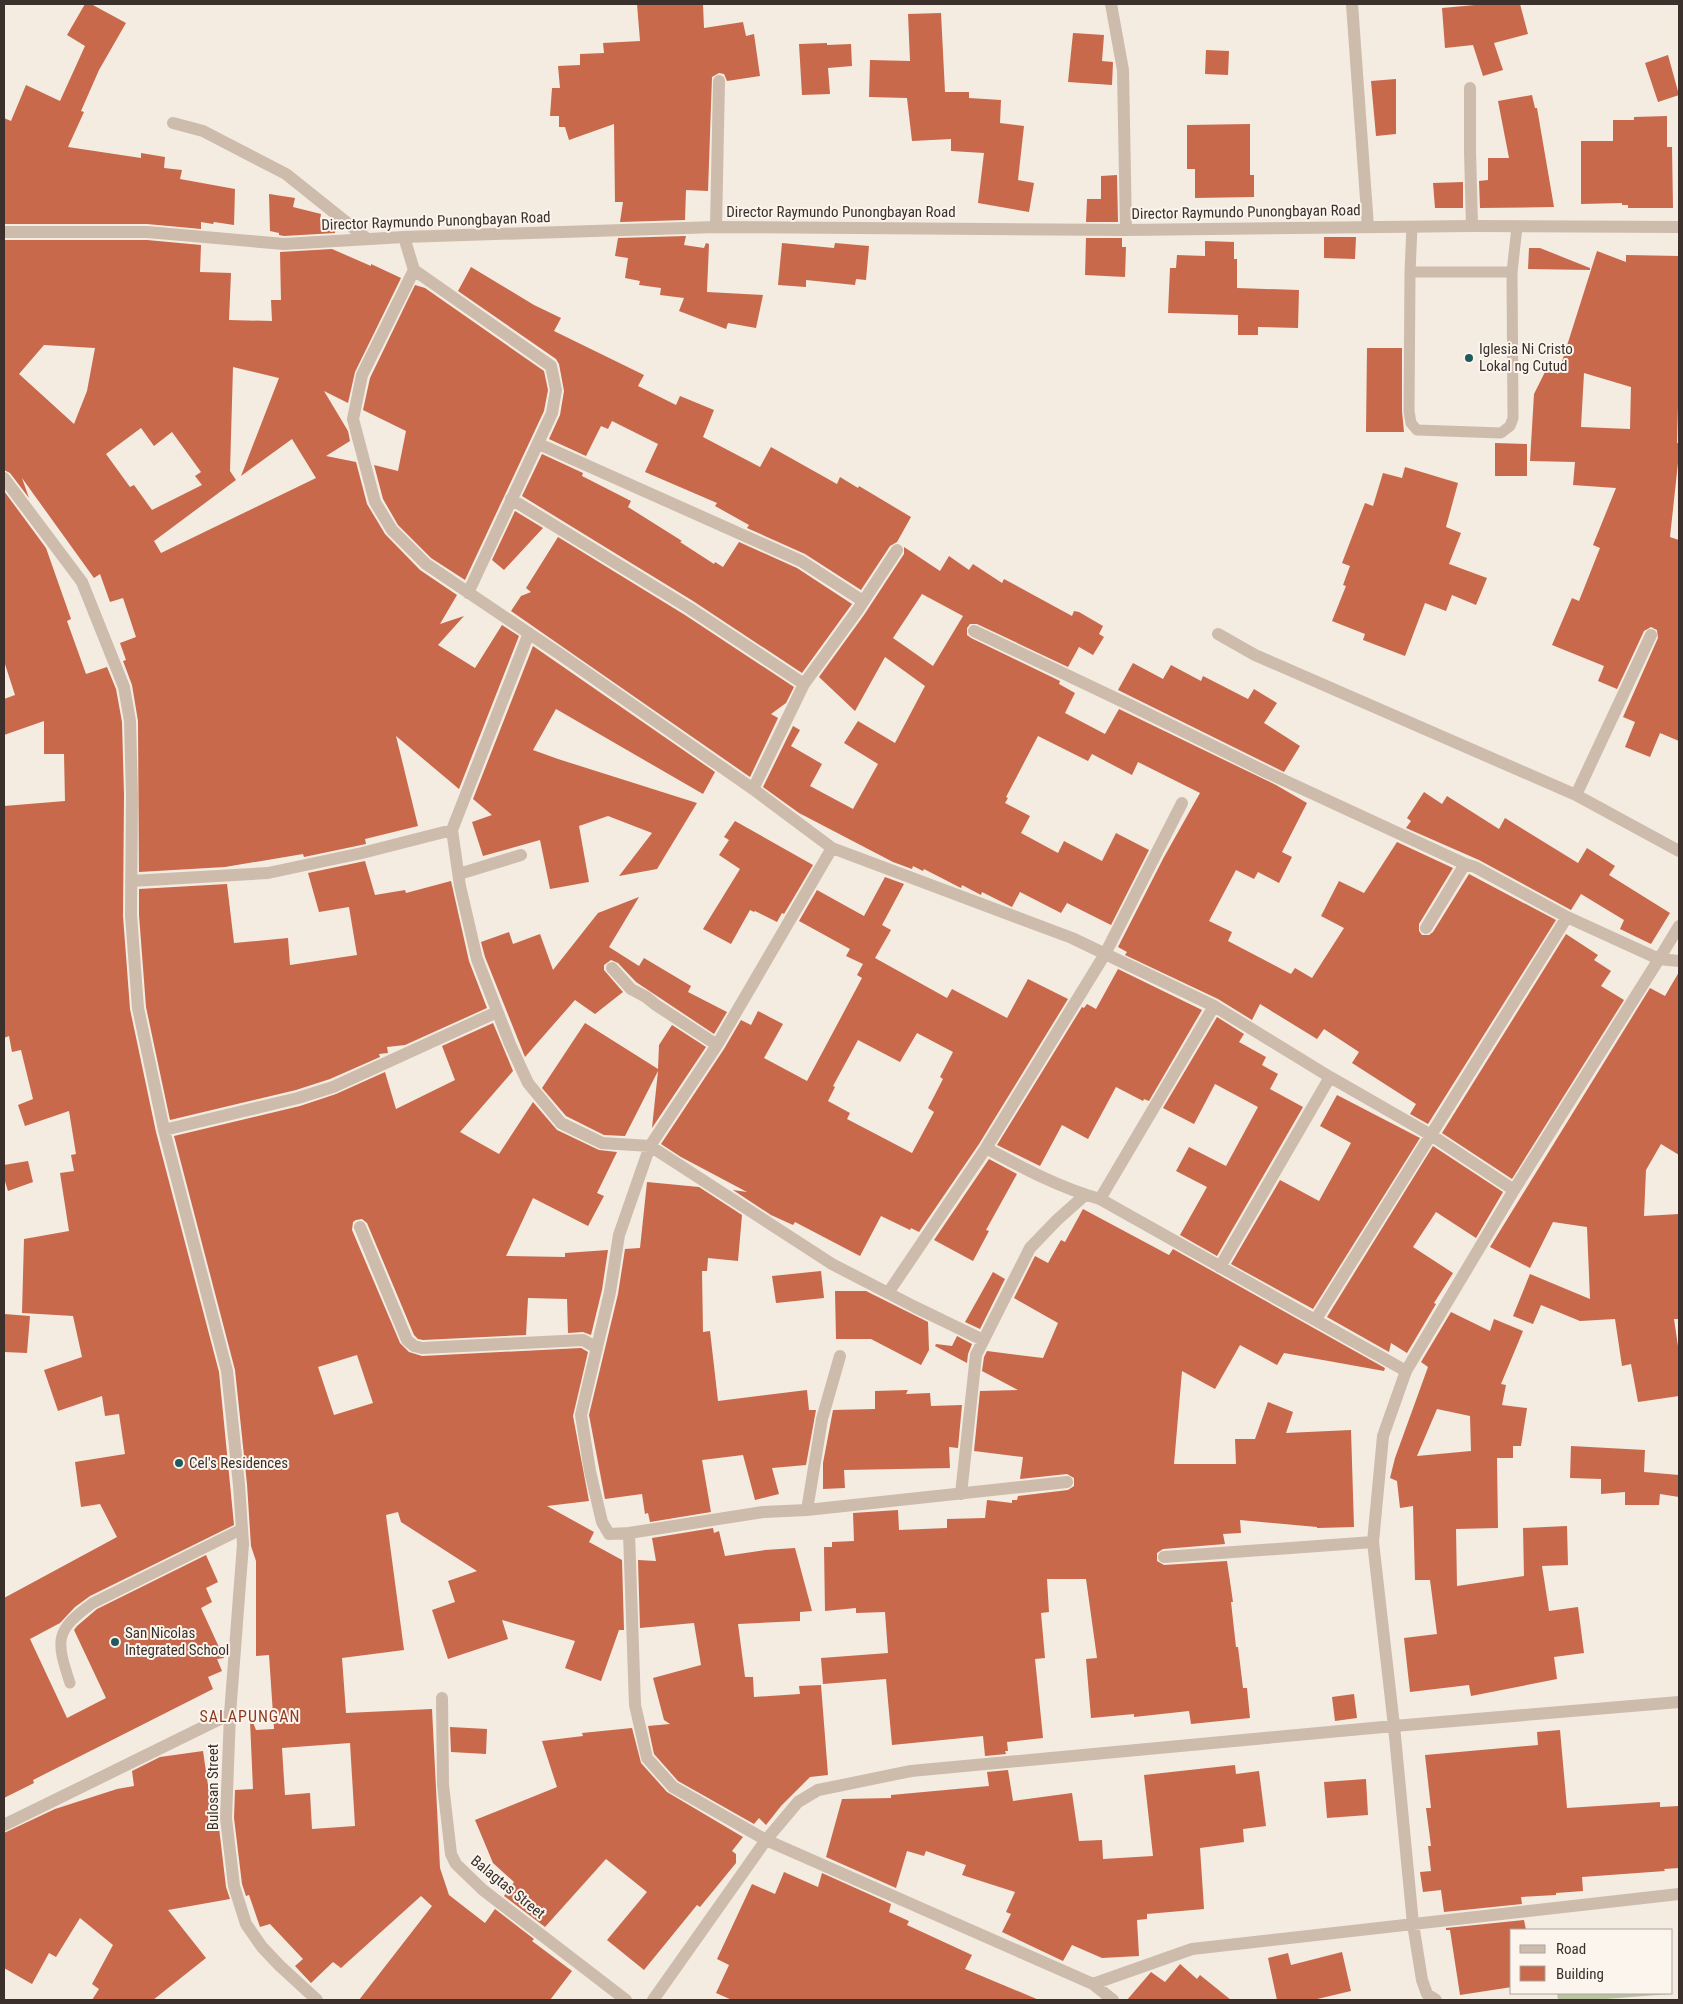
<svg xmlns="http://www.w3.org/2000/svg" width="1683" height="2004" font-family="'Roboto Condensed',sans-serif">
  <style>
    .green { fill: #b8c4a0 }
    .building { fill: #c8694b; fill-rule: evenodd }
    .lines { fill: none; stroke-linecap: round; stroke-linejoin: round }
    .service { stroke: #cdbbac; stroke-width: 11 }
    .minor { stroke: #cdbbac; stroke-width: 12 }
    .tertiary { stroke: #cdbbac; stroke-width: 12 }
    .poi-dot { fill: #1f5a5e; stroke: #fbf5ee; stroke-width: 2 }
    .labels { text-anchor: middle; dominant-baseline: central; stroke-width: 4; stroke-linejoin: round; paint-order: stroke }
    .street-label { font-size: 15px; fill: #3b302b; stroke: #fbf5ee }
    .poi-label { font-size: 15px; fill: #3b302b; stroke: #fbf5ee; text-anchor: start }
    .neighbourhood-label { font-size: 16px; letter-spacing: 1px; fill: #8c3b22; stroke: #fbf5ee }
  </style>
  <rect width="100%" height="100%" fill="#f4ebe1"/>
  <path class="green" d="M1557 1993H1670V1994L1593 2000H1558Z"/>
  <path class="building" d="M85 4H91L126 23 99 70 81 111 84 112 68 147 141 158V153L165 157 164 168 182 170 180 179 235 189 234 225 214 222 213 224 201 222V229L147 224H4V118L11 121 26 85 60 101 85 46 67 35Z
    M637 4H703L704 28 743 22 746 36 754 34 760 76 727 81 724 74 719 73 712 77 708 191 686 190 685 220 620 222 623 202H615L614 124 569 140 565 127H559V116H550L552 88H560L558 66 580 65V54L604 53 603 43 640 41Z
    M1486 4H1520L1528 34 1494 43 1503 70 1483 76 1473 45 1445 48 1442 8Z
    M941 13 945 92H969V98L1001 100 1000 123 1024 126 1018 180 1034 183 1029 212 978 203 984 153 951 151V139L912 141 907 98 869 97 870 60 910 61 908 14Z
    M1073 33 1104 35 1102 61 1113 62 1112 85 1068 82Z
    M827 43V45L851 44 852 66 828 68 830 94 802 95 799 44Z
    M1206 50 1229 51 1228 75 1205 74Z
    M1668 55 1679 95 1658 102 1645 63Z
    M1396 79V134L1376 136 1371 81Z
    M1532 95 1535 108H1537L1554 207 1480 208 1479 181 1488 180V158H1509L1498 101Z
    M1667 116V147H1672L1673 208H1628V205H1622V203L1581 204V141H1613V120H1634V117Z
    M1250 124V175H1254V197L1195 198V169H1187V125Z
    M1117 175 1118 222H1086L1087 199H1101V176Z
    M1463 182V208H1435L1433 183Z
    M269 194 295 198 293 207 321 214 320 220 333 222 336 224 335 233 284 236 279 235V233L270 231Z
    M686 236 684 245 704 248 706 243 709 244 707 292 763 295 756 328 728 323 726 329 679 311 684 298 660 295 661 288 639 285 640 281 625 278 628 258 615 256 618 238Z
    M1324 237H1356L1355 259 1324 258Z
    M1086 238H1122V247H1126L1125 277 1085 275Z
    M4 240H147L201 245 200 272 231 273 229 320 272 321 271 300H281L280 252 332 249 371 266V264L401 278 355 372 348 403 324 391 348 431 350 441 326 456 356 462 367 504 385 534 420 570 457 595 440 624 464 616 438 645 475 668 502 625 519 636 459 789 396 736 418 826 365 839 366 844 304 857 303 854 225 867 139 872 138 721 132 685 123 661 126 660 120 643 136 637 123 598 110 602 100 574 94 578 22 478 29 498 10 473 4 470ZM44 345 95 348 87 391 74 424 19 374ZM233 367 279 378 241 476 292 439 316 478 161 553 154 541 236 480 230 471ZM141 428 154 446 172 432 201 472 195 476 202 485 152 510 134 485 130 487 106 454Z
    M1205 241 1234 242V259H1237V288L1299 290 1298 328 1258 327V335H1238V315L1168 313 1170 268H1176L1177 255 1205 256Z
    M782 243 834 248 835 243 869 246 866 280 856 279 855 285 806 280V287L778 285Z
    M1529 248H1540L1590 268V270L1528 269Z
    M1597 251 1626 262V255L1679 256 1678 340H1679V368L1677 443H1679V463H1678L1670 537 1679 540V741L1660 733 1650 757 1625 747 1635 722 1623 717 1658 638 1657 630 1651 627 1644 631 1617 689 1598 681 1604 666 1552 645 1572 598 1579 601 1600 548 1593 545 1616 488 1573 485 1575 462 1530 461 1534 394 1547 368 1558 374ZM1584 373 1631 387 1630 429 1581 427Z
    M471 267 534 305 561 318 554 331 644 375 638 386 676 405 680 396 714 410 703 437 760 467 771 447 837 484 840 477 858 488 859 486 911 517 897 542 890 546 861 590 805 554 747 528 749 525 715 506 717 503 645 472 658 444 612 421 608 429 601 426 586 456 549 439 560 415 564 391 559 364 556 359 458 291Z
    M415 285 425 288 544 371 548 390 544 411 465 580 431 558 398 525 383 499 374 465 398 471 406 431 363 410 370 378Z
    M1367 348H1402V411L1404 432H1366Z
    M1495 443 1527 444V476H1495Z
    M542 454 583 473 582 476 631 501 628 507 682 541 680 542 714 564 715 562 723 567 739 542 797 568 852 604 802 673 693 601 522 496Z
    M1405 467 1458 483 1446 527 1461 533 1449 564 1487 578 1476 605 1452 595 1446 611 1425 603 1405 656 1363 640 1365 634 1332 621 1346 586 1343 585 1350 566 1342 563 1365 503 1373 506 1383 473 1402 478Z
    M4 491 46 548 71 619 67 621 86 674 107 667 116 689 122 722 124 795 123 916 130 1009 156 1132 219 1372 234 1525 90 1596 75 1607 60 1623 30 1639 67 1718 106 1698 74 1630 77 1626 97 1609 206 1555 218 1582 206 1588 212 1602 201 1608 224 1658 217 1659 222 1671 208 1677 213 1689 33 1780 34 1783 4 1798V1598L117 1537 100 1504 81 1507 75 1462 125 1454 119 1414 105 1416 102 1396 58 1411 44 1370 82 1357 73 1316 22 1313 24 1239 69 1231 60 1173 74 1171 71 1155 76 1154 69 1111 25 1126 18 1105 33 1099 21 1050 12 1052 9 1036 4 1038V806L65 801 64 754H44V721L4 735V699L15 695 4 661Z
    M515 511 543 528 504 570 492 560Z
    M558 537 685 615 794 687 786 703 771 714 778 718 750 777 511 611 521 596 531 592 526 588Z
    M904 547 940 571 949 556 969 570 973 564 1002 583 1004 579 1072 616 1074 611 1079 612 1103 626 1099 634 1104 637 1093 655 1079 647 1068 667 977 624H970L967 628V635L971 638 1060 681 1059 684 1075 693 1065 713 1105 734 1119 709 1276 785 1307 803 1282 852 1292 857 1279 883 1258 872 1254 879 1236 870 1209 921 1232 932 1228 941 1291 974 1295 968 1312 978 1344 928 1321 916 1339 881 1364 893 1397 842 1453 868 1419 924V931L1422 935H1429L1433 932 1469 874 1556 920 1428 1124 1410 1114 1416 1104 1352 1063 1359 1052 1324 1029 1317 1039 1260 1004 1252 1020 1218 999 1125 955 1127 952 1118 947 1164 857 1200 793 1138 762 1132 775 1092 754 1088 761 1038 736 1006 797 1008 798 1005 803 1030 816 1021 833 1058 853 1064 841 1102 861 1116 833 1149 850 1111 925 1067 903 1061 913 1020 892 1012 907 982 892 981 895 962 885 961 888 959 887 924 869 923 871 913 866 912 869 893 862 799 813 763 787 793 726 800 730 791 746 822 764 810 786 853 809 878 764 844 743 858 721 895 743 925 686 885 657 855 711 819 677 864 615 904 554ZM922 594 963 616 933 666 893 638Z
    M533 646 715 772 703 794 556 709 533 750 558 759 697 803 657 869 619 876 652 833 608 816 579 826 589 882 550 889 540 840 483 856 472 822 492 815 473 799Z
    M1133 663 1163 679 1171 665 1201 681 1203 676 1248 699 1254 689 1277 703 1264 723 1300 746 1284 772 1118 690Z
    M1424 792 1442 804 1447 796 1499 829 1505 818 1578 863 1587 848 1615 866 1609 875 1670 913 1651 944 1620 929 1624 920 1581 894 1571 910 1479 860 1406 828 1411 821 1407 818Z
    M735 821 813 865 784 914 782 913 777 922 755 911 754 912 750 910 731 944 703 929 740 869 719 855 729 840 724 837Z
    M365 861 375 895 405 890 406 893 451 881 469 961 487 1008 405 1045 387 1047 388 1053 379 1054 380 1057 330 1079 296 1090 170 1120 146 1007 139 915V889L227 884 234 943 288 938 290 965 357 955 349 907 319 912 308 873Z
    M885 877 904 884 882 925 891 930 875 958 947 998 952 989 1007 1018 1028 979 1068 999 979 1144 919 1232 911 1228 910 1230 881 1216 860 1256 795 1222 793 1225 771 1215 733 1190 747 1192 681 1157 661 1144 724 1049 741 1020 751 1025 758 1011 783 1024 764 1058 807 1081 862 978 857 975 863 964 846 956 850 949 799 921 817 890 864 916ZM917 1033 953 1052 940 1077 943 1079 928 1108 934 1112 912 1153 847 1119 850 1113 828 1101 835 1087 833 1086 858 1040 900 1062Z
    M639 897 609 947 639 966 644 958 691 986 688 992 727 1012 714 1034 636 982 618 963 611 960 604 965V970L623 992 595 1014 575 1000 525 1057 485 957 481 942 509 932 513 944 540 934 553 970 598 913Z
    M1566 934 1598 955 1594 960 1611 971 1601 986 1624 1000 1512 1179 1442 1133Z
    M1118 969 1202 1010 1149 1101 1144 1099 1143 1101 1116 1087 1088 1139 1062 1125 1040 1166 997 1145 1082 1007 1084 1008 1087 1004 1096 1009Z
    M1679 972V1155L1661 1144 1646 1170 1644 1216 1679 1214V1319H1674L1679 1353V1396L1638 1402 1631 1364 1622 1366 1615 1319 1580 1321 1541 1305 1533 1324 1513 1316 1530 1274 1590 1299 1587 1227 1553 1222 1530 1268 1490 1247 1650 988 1665 996Z
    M1217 1017 1244 1034 1239 1042 1266 1057 1262 1065 1278 1074 1270 1089 1303 1107 1217 1256 1180 1235 1207 1187 1176 1171 1189 1147 1226 1166 1258 1107 1215 1084 1194 1124 1163 1108Z
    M493 1023 513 1071 460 1132 499 1154 533 1102 557 1130 599 1150 617 1152 597 1193 604 1196 588 1226 533 1198 506 1256 565 1257V1253L608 1250 602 1290 591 1335 583 1332 568 1333 567 1299 528 1298 526 1335 423 1340 418 1339 414 1335 367 1223 362 1219 356 1220 353 1222 352 1230 400 1343 409 1352 422 1356 581 1348 588 1352 573 1416 589 1501 547 1506 594 1532 589 1542 622 1560 624 1630H619L601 1681 565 1668 575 1641 502 1620 508 1639 448 1659 432 1610 455 1602 448 1581 477 1571 401 1522 398 1512 386 1515 404 1650 342 1658 346 1713 432 1709 440 1868 449 1895 485 1923 495 1909 534 1939 532 1941 572 1971 550 2000H359L432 1906 421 1896 341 1968 333 1962 311 1983 295 1966 303 1959 270 1924 260 1927 249 1895 246 1896 242 1884 234 1818 235 1790 253 1789 250 1721 252 1720 256 1730 274 1729 269 1655 256 1656V1561L251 1546 247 1484 235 1370 174 1136 300 1106 336 1094 385 1072 396 1109 455 1080 442 1046ZM357 1355 373 1403 334 1415 318 1367ZM350 1743 355 1826 312 1829 310 1793 285 1795 282 1748Z
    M585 1023 658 1069 659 1045 672 1025 706 1047 652 1128 658 1071 625 1136 604 1135 566 1116 542 1088Z
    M1337 1095 1420 1138 1313 1309 1231 1264 1280 1180 1319 1201 1351 1143 1320 1126Z
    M1433 1146 1503 1192 1476 1238 1436 1212 1413 1247 1453 1273 1434 1303 1436 1304 1407 1353 1391 1343 1389 1352 1327 1317Z
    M989 1159 1017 1174 986 1230 989 1231 973 1261 934 1240Z
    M28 1161 33 1182 8 1191 4 1178V1165Z
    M647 1182 699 1187 742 1215 738 1261 708 1258 707 1271H702L703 1332 710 1331 718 1401 807 1390 809 1410H816L806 1465 772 1468 779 1494 755 1500 743 1455 702 1460 711 1512 650 1522 648 1513 645 1514 642 1494 605 1499 589 1415 618 1294 625 1249 640 1248Z
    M1083 1209 1169 1255 1173 1249 1385 1368 1384 1371 1284 1353 1277 1365 1240 1345 1215 1389 1182 1371 1174 1464H1236L1235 1439H1255L1268 1402 1293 1412 1286 1433 1351 1430 1354 1527 1317 1528V1527L1240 1520 1241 1533 1223 1534 1225 1544 1163 1549 1157 1553V1561L1164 1565 1227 1561 1233 1602H1231L1236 1647H1238L1243 1688H1247L1250 1718 1191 1724 1189 1711 1134 1717V1714L1091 1718 1086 1659 1097 1658 1086 1579H1047L1049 1612 1041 1613 1045 1658 1035 1659 1043 1738 1007 1742 1008 1751H1005L1006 1754 985 1756 983 1736 892 1745 886 1679 823 1684 821 1658 888 1653 885 1612 856 1613V1608L825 1611 824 1547H832V1542L854 1541 853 1513 898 1510 899 1530 947 1528V1519L985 1518 987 1500 1012 1503V1500H1017L1018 1496 1068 1490 1074 1486V1478L1067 1474 1020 1479 1023 1457 974 1451 980 1391 1018 1390 982 1371 984 1357 987 1351 1043 1358 1058 1323 1014 1298 1035 1256 1048 1263 1061 1240 1065 1242Z
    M821 1271 824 1298 776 1303 772 1276Z
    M993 1272 1005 1279 980 1329 965 1322Z
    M835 1291H866L928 1322 929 1350 921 1365 871 1339H836Z
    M1451 1312 1490 1331 1494 1319 1523 1331 1501 1384 1506 1385 1502 1405 1527 1408 1521 1446H1513V1458H1497L1498 1528 1456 1529 1457 1586 1524 1576 1523 1528 1567 1526 1568 1565 1542 1566 1549 1611 1578 1607 1584 1653 1554 1657 1557 1679 1471 1696 1469 1685 1410 1692 1404 1638 1437 1634 1430 1580H1415L1413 1506 1400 1508 1397 1481 1390 1478 1395 1458 1428 1367 1421 1362ZM1437 1409 1470 1416 1471 1451 1417 1456Z
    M4 1314 30 1316 27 1353 4 1352Z
    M957 1336 972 1344 968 1354 967 1363 935 1346 936 1344 952 1346Z
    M908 1390 906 1394 930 1393 931 1406 962 1405 958 1448 949 1447 950 1468 844 1470 845 1488 823 1489V1463L833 1410 875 1409V1391Z
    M1571 1446 1645 1450 1644 1472 1679 1475V1497L1660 1494 1659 1505H1625V1492L1601 1494V1479L1570 1478Z
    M713 1528 714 1533 719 1531 725 1556 765 1550 795 1548 812 1611 800 1612V1621L738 1624 745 1677H753L754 1697 800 1694 799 1686 821 1685 828 1775 810 1777 781 1806 766 1825 759 1818 754 1824 678 1781 654 1754 648 1726 670 1724 664 1720 653 1678 701 1665 694 1623 640 1628 638 1560 656 1561 652 1538Z
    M1354 1694 1357 1718 1335 1721 1332 1697Z
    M450 1727 487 1729 486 1754 451 1752Z
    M632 1728 641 1763 667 1792 743 1837 732 1851 736 1854V1863L700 1907 697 1905 644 1970 607 1940 647 1892 606 1859 545 1927 504 1896 514 1882 493 1863 475 1820 557 1787 542 1741 583 1736 582 1733Z
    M1560 1730 1567 1808 1660 1802V1807L1679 1806V1868L1664 1869 1665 1871 1582 1877 1583 1891 1556 1893V1895L1521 1897 1522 1904 1444 1912 1441 1890 1423 1892 1420 1872 1431 1871 1428 1846H1431L1426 1808H1431L1425 1755 1538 1745 1537 1732Z
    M203 1751 209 1792 219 1791 218 1819 226 1887 230 1899 168 1910 206 1958 153 2000H92L99 1989 92 1984 113 1945 80 1918 56 1957 49 1953 32 1984 4 1968V1833L55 1809 117 1789 134 1786 132 1771 160 1757Z
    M1235 1765 1236 1774 1259 1771 1266 1826 1243 1829 1244 1842 1200 1848 1204 1909 1147 1914V1919L1137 1920 1139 1956 1102 1958 1072 1945 1063 1961 1002 1932 1011 1914 1006 1912 1015 1892 962 1875 966 1865 926 1851 924 1856 907 1851 896 1888 826 1857 842 1799 891 1798V1795L989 1786 987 1772 1008 1770 1013 1801 1072 1793 1079 1841 1102 1840 1103 1859 1153 1856 1144 1775Z
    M1366 1779 1368 1815 1327 1818 1324 1782Z
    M784 1872 818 1887 822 1873 891 1904 889 1912 909 1921 907 1925 972 1955 965 1969 1039 2000H732L716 1993 729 1965 717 1959 752 1884 775 1894Z
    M1524 1920 1526 1930H1512V1987L1460 1995 1450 1930H1446V1928Z
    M1342 1952 1351 1991 1313 2000H1277L1268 1958 1288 1953 1291 1965Z
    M1180 1964 1197 1979 1200 1975 1231 2000H1127L1151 1972 1165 1982Z"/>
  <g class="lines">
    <path class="service" d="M1412 227 1410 272 1409 411 1411 423 1417 430 1501 433 1510 426 1513 418 1512 272 1517 227
      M1410 272H1512
      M70 1683C56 1640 54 1631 93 1603L242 1529"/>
    <path class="minor" d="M1111 4 1123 70 1126 230
      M1352 4 1368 227
      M1470 88V151L1472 226
      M173 123 203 131 286 174 366 238
      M716 227 719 81
      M404 237 414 270 362 375 353 419 375 502 392 530 426 564 561 655 753 789 832 848 1072 938 1214 1006 1330 1077 1431 1135 1514 1190
      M414 270 551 366 556 390 552 413 468 593
      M539 444 801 561 863 601
      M4 478 82 582 124 687 130 721 132 795 131 915 138 1008 164 1130 227 1371 239 1485 243 1544 230 1714 226 1818 234 1886 246 1924 262 1947 280 1966 317 2000
      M511 499 689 608 804 684
      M974 631 1132 706 1266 772 1465 864
      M529 633 452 830 460 886 477 959 510 1044 528 1083 561 1123 602 1143 650 1146 832 1264 915 1307 983 1340
      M1218 634 1255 655 1576 795 1679 851
      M753 789 804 684 857 611 897 550
      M1576 795 1651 635
      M1182 803 1105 954 986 1148C1023 1168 1060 1188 1100 1199L1406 1371
      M459 874 521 855
      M131 881 268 873 362 853 452 830
      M1679 926 1659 959 1679 961
      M1426 928 1465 864 1475 867 1567 917 1659 959 1514 1190 1406 1371 1383 1436 1373 1542 1394 1726 1413 1924 1422 1980 1427 1994 1436 2000
      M612 968 631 989 646 997 656 1005 717 1045
      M164 1130 298 1098 333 1087 497 1012
      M1100 1199 1214 1006
      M360 1227 407 1340 414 1346 422 1348 583 1340 597 1348
      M1220 1267 1330 1077
      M888 1293 986 1148
      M1316 1319 1567 917
      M1067 1482 807 1510 763 1512 629 1533 635 1705 647 1758 673 1787 766 1840 1093 1984 1113 2000
      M961 1494 976 1355 1030 1248 1057 1220 1085 1195
      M807 1510 822 1419 840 1356
      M629 1533 609 1534 602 1522 590 1471 581 1415 610 1292 619 1235 650 1146 717 1045 832 848
      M1164 1557 1373 1542
      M442 1698 443 1785 451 1854 456 1864 483 1890 626 2000
      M4 1825 230 1714
      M1093 1984 1192 1949 1679 1894
      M653 2000 766 1840 798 1802 818 1790 911 1771 1394 1726 1679 1702"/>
    <path class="tertiary" d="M4 232H147L284 244 404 237 716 227 1126 230 1472 226 1679 227"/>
  </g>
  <g class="poi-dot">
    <circle cx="1469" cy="358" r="5"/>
    <circle cx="179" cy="1463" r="5"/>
    <circle cx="115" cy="1642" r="5"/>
  </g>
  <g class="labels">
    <g class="street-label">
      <text x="841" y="212">Director Raymundo Punongbayan Road</text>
      <text transform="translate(1246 212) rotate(-1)">Director Raymundo Punongbayan Road</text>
      <text transform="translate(436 221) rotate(-2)">Director Raymundo Punongbayan Road</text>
      <text transform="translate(213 1787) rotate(-90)">Bulosan Street</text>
      <text transform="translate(508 1887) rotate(39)">Balagtas Street</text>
    </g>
    <g class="poi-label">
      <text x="1479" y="349">Iglesia Ni Cristo<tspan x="1479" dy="17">Lokal ng Cutud</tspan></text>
      <text x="189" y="1463">Cel's Residences</text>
      <text x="125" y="1633">San Nicolas<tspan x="125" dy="17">Integrated School</tspan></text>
    </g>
    <g class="neighbourhood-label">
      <text x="250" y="1716">SALAPUNGAN</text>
    </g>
  </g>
  <rect width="1683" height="2004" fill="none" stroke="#3b302b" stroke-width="10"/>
  <rect x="1510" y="1929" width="162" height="65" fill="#fbf5ee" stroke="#aea6a0"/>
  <rect x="1520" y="1945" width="25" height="8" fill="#cdbbac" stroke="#aea6a0"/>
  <text x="1556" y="1954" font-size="15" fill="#3b302b">Road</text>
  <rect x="1520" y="1966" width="25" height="15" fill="#c8694b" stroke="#aea6a0"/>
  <text x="1556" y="1979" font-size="15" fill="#3b302b">Building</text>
</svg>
